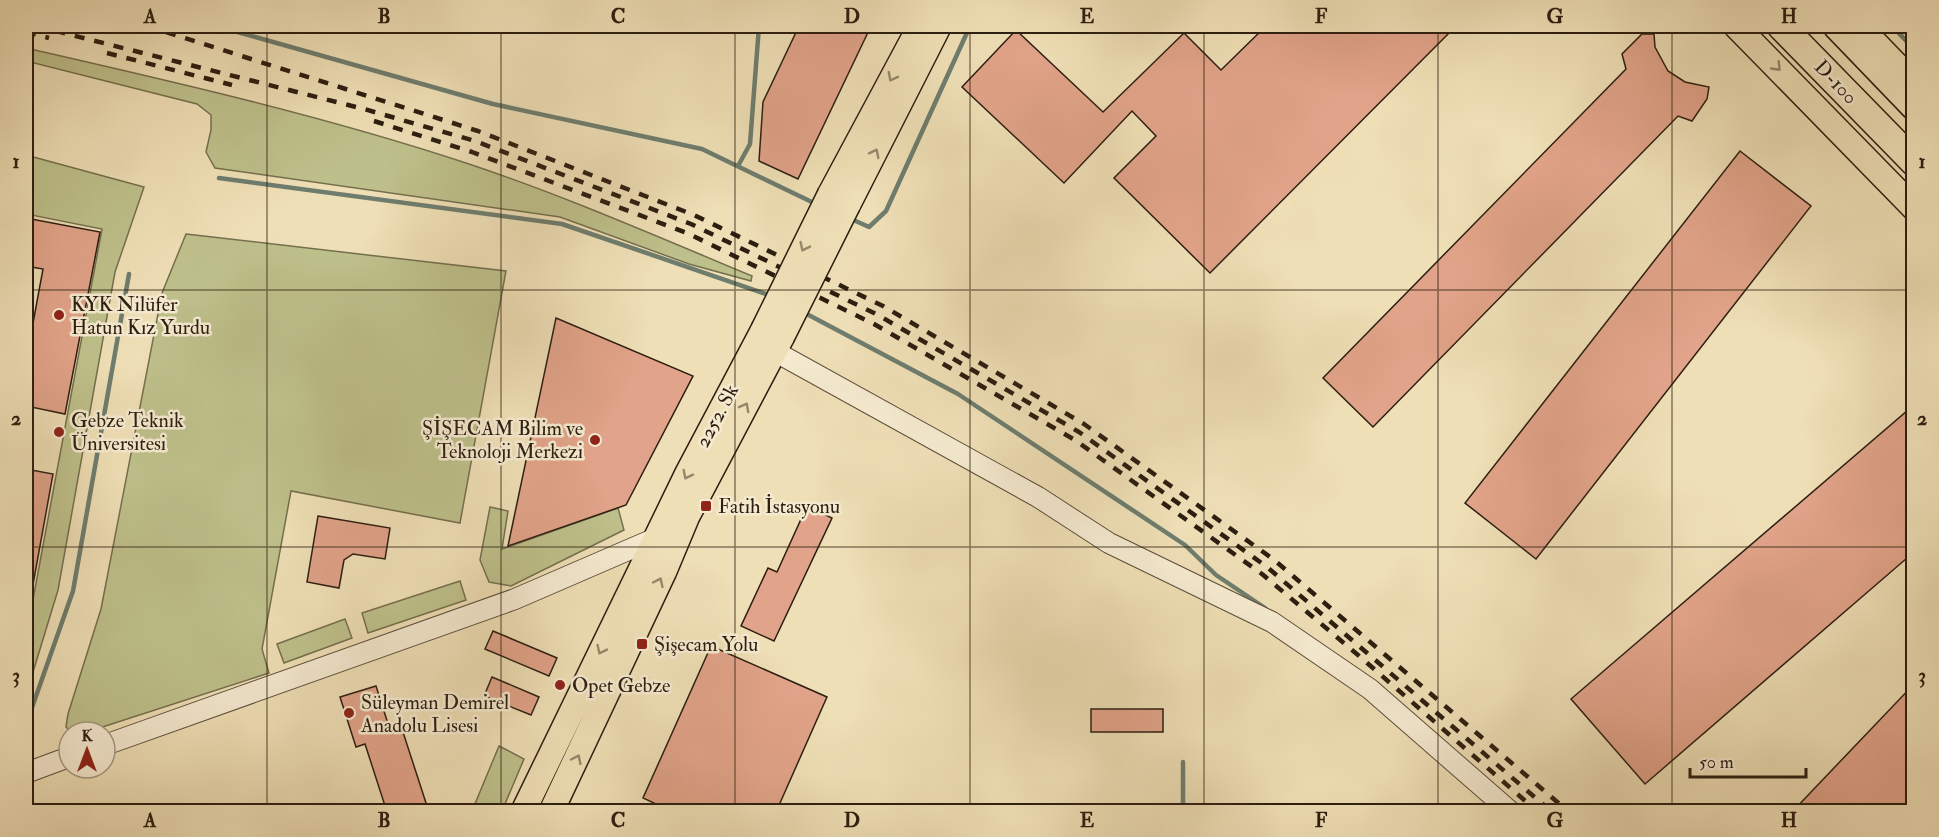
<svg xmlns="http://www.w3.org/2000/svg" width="1939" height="837" font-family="'IM FELL Double Pica',serif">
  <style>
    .green { fill: #bec08b; stroke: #756f4e; stroke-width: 1.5 }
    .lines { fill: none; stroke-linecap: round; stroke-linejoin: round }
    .stream { stroke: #6e7d6e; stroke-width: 4.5 }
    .building { fill: #e1a389; stroke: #2c1e10; stroke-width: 1.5 }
    .minor-casing { stroke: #5d4e3a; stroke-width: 22 }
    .major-casing { stroke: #2c1e10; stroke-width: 27 }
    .highway-casing { stroke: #2c1e10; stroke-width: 30 }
    .minor { stroke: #f5ead0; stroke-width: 20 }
    .major { stroke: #efdfb6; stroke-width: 24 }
    .highway { stroke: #efdfb6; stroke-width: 27 }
    .rail { stroke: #2c1e10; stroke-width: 4.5; stroke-dasharray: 10 10; stroke-linecap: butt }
    .major-bridge-casing { stroke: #2c1e10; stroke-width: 27; stroke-linecap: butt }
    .major-bridge { stroke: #efdfb6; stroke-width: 24 }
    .oneway { stroke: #97886b }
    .grid { fill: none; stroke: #2c1e10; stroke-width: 1.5; stroke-opacity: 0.55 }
    .poi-dot { fill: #8f2418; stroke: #f5ead0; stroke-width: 2 }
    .labels { text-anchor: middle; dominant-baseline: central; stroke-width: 5; stroke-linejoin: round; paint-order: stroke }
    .street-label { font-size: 20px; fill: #2c1e10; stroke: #f5ead0 }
    .poi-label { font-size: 20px; fill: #2c1e10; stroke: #f5ead0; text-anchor: start }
    .neatline { fill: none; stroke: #2c1e10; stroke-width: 2 }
    .grid-label { font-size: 20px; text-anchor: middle; font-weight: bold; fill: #2c1e10 }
  </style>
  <rect width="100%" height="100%" fill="#efdfb6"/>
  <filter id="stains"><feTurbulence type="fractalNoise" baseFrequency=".00333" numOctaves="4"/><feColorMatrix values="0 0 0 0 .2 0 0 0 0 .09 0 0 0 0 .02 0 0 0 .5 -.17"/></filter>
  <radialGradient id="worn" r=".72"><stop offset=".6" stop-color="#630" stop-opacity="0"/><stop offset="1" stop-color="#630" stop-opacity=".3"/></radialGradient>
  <path class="green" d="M26 48C175 82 324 116 469 164 565 196 658 237 752 276L751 281 689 264 560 217 215 168 206 152 211 130V115L197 104 26 61Z
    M26 155 144 187 115 272 58 590 26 695V637L102 229 26 214Z
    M186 234 506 271 460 523 291 491 262 649 269 673 87 732H71L66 727 68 714 101 609 162 293Z
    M490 507 508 511 502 549 618 508 624 530 511 586 489 582 480 560Z
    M460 581 466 600 368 633 362 613Z
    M345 619 352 638 284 663 277 644Z
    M499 746 524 759 502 811H472Z"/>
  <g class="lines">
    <path class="stream" d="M216 26 493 104 702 149 816 204
      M1892 26 1914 49
      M738 166 750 144 759 26
      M219 178 562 224 772 296
      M849 218 869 227 886 211 970 26
      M803 312 958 394 1185 545 1216 575 1265 608
      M26 720 29 716 73 591 129 274
      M1183 812V762"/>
  </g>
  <path class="building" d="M799 26H871L798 179 759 161 763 102Z
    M1266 26H1456L1210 273 1114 178 1156 136 1132 111 1064 183 962 87 1016 30 1103 112 1184 33 1221 70Z
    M1642 34H1654L1655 47 1668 71 1685 82 1709 87 1707 99 1692 121 1678 116 1373 427 1323 378 1626 69 1622 54Z
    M1740 151 1811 206 1536 559 1465 503Z
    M26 218 100 232 65 414 26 406V361L43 269 26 266Z
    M556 318 693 376 626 505 508 546Z
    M1914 405V552L1645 784 1571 699Z
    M26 469 53 474 32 590H26Z
    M807 506 832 518 774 641 741 626 768 568 777 572Z
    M318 516 390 528 385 559 353 554 344 560 339 588 307 582Z
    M493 631 557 658 549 676 485 649Z
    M711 646 827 697 776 812H673L643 798Z
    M492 677 539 697 531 715 484 696Z
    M1914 684V812H1792Z
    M376 686 390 730 401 726 427 806 423 807 424 812H387L365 744 356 747 340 697Z
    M1091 709H1163V732H1091Z"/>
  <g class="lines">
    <g class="minor-casing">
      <path id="minor" d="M763 345 1038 497 1109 543 1272 622 1370 689 1511 812
        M105 745 515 599 656 538
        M26 773 69 757"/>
    </g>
    <g class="major-casing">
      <path id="major" d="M1736 26 1914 208
        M1859 26 1914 83
        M830 194 920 26
        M848 205 939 26
        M523 812 688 472 763 330
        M551 812 664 572 687 517 782 337"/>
    </g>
    <g class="highway-casing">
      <path id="highway" d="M1781 26 1914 162
        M1837 26 1914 106"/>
    </g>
    <use href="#minor" class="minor"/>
    <use href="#major" class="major"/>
    <use href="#highway" class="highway"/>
    <path class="rail" d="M36 26 364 109 475 141 691 224 878 315 1079 432 1267 567 1552 812
      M147 26 478 131 694 215 883 306 1084 424 1273 559 1569 812
      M26 32 49 38
      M107 53 232 85
      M374 121 472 152 687 233 874 324 1075 440 1262 574 1358 655 1538 812"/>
    <g class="major-bridge-casing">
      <path id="major-bridge" d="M763 330 830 194
        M782 337 848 205"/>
    </g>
    <use href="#major-bridge" class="major-bridge"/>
  </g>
  <defs><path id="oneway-chevron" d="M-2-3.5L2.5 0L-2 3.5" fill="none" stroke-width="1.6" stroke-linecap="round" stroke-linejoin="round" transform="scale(1.5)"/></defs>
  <g class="oneway">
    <use href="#oneway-chevron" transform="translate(1777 67) rotate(46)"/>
    <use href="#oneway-chevron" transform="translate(892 77) rotate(118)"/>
    <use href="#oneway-chevron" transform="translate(875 153) rotate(-63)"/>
    <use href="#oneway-chevron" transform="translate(804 247) rotate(116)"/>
    <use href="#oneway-chevron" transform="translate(745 407) rotate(-62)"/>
    <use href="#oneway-chevron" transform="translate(687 475) rotate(117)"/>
    <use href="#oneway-chevron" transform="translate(659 582) rotate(-65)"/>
    <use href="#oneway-chevron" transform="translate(601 650) rotate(116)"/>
    <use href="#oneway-chevron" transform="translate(577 759) rotate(-65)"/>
  </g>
  <path class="grid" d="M267 26V812M501 26V812M735 26V812M970 26V812M1204 26V812M1438 26V812M1672 26V812M26 290H1914M26 547H1914"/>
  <g class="poi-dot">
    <circle cx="59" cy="315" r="6"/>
    <circle cx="59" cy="432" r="6"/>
    <circle cx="595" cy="440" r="6"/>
    <rect x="700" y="500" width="12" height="12" rx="3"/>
    <rect x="636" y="638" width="12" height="12" rx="3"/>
    <circle cx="560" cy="685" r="6"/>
    <circle cx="349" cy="713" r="6"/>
  </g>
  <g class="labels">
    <g class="street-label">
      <text transform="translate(1836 82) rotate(46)">D-100</text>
      <text transform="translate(717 416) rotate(-62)">2252. Sk</text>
    </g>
    <g class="poi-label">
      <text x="71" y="304">KYK Nilüfer<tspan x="71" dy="23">Hatun Kız Yurdu</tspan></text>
      <text x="71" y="420">Gebze Teknik<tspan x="71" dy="23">Üniversitesi</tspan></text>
      <text x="583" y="428" text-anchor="end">ŞİŞECAM Bilim ve<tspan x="583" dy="23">Teknoloji Merkezi</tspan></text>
      <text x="718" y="506">Fatih İstasyonu</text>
      <text x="654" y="644">Şişecam Yolu</text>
      <text x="572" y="685">Opet Gebze</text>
      <text x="361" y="702">Süleyman Demirel<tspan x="361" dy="23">Anadolu Lisesi</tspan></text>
    </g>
  </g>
  <rect width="1939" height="837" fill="none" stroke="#efdfb6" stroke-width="66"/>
  <g transform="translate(87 750)"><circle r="28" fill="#f5ead0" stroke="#a59883" stroke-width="1.5"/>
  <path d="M0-4.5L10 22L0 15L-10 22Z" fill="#8f2418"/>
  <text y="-9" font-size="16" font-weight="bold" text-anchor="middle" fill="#2c1e10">K</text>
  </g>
  <path d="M1690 768v9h116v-9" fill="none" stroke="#2c1e10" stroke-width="3"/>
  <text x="1699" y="768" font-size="18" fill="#2c1e10" stroke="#f5ead0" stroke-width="4.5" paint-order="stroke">50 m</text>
  <rect x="33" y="33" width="1873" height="771" class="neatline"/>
  <g class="grid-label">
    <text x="150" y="23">A</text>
    <text x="384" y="23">B</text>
    <text x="618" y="23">C</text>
    <text x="852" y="23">D</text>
    <text x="1087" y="23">E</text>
    <text x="1321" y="23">F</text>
    <text x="1555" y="23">G</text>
    <text x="1789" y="23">H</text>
    <text x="16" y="168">1</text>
    <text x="1922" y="168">1</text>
    <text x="16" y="425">2</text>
    <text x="1922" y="425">2</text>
    <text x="16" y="682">3</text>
    <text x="1922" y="682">3</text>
    <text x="150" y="827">A</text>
    <text x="384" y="827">B</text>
    <text x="618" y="827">C</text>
    <text x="852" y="827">D</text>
    <text x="1087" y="827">E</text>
    <text x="1321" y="827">F</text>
    <text x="1555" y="827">G</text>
    <text x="1789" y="827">H</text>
  </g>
  <rect width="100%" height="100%" filter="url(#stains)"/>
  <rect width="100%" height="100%" fill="url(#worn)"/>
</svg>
